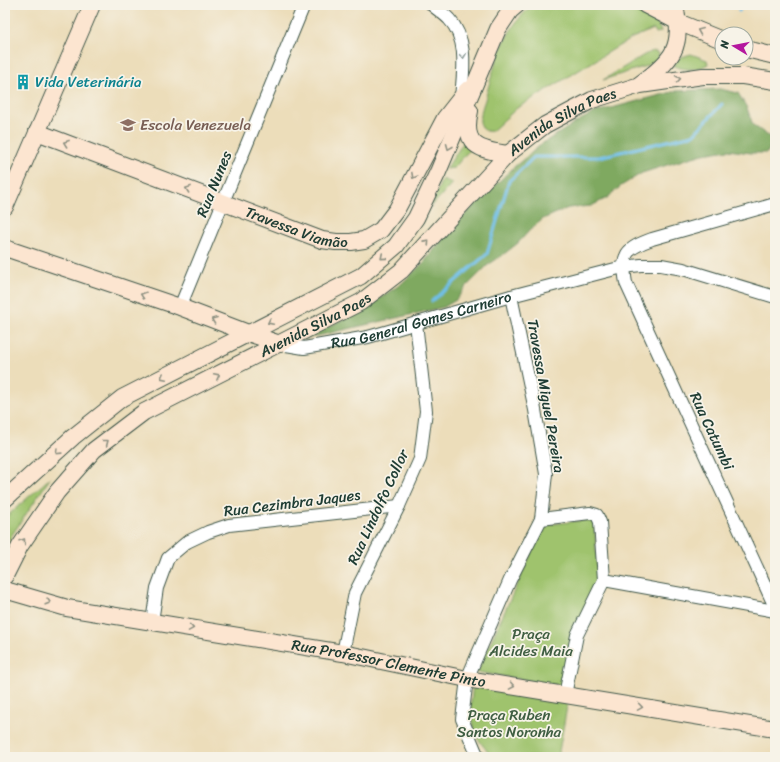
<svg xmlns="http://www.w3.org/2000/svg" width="780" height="762" font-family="Sriracha,sans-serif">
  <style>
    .green { fill: #9fc36d; stroke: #5f8050 }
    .forest { fill: #7fa960; stroke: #4f734a }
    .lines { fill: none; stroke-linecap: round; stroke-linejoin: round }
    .stream { stroke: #70c0eb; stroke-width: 3 }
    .street-casing { stroke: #3e5548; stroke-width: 14 }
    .secondary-casing { stroke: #3e5548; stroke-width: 18 }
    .street { stroke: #fff; stroke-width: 12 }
    .secondary { stroke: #fce5d0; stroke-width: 16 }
    .oneway { stroke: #8e9182 }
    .oneway2 { stroke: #8f9e9a }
    .labels { text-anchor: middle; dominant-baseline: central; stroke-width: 3.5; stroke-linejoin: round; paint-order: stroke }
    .culture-label { font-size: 15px; fill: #0d838f; stroke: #f7f3e8; text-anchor: start }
    .street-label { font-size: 15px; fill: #1f3d34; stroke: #f7f3e8 }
    .education-label { font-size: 15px; fill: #785e54; stroke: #f7f3e8; text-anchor: start }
    .park-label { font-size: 15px; fill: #3f5e42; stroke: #f7f3e8 }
  </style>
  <rect width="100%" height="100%" fill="#f7f3e8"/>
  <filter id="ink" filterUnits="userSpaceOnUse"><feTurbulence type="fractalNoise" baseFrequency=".025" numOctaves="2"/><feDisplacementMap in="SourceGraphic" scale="8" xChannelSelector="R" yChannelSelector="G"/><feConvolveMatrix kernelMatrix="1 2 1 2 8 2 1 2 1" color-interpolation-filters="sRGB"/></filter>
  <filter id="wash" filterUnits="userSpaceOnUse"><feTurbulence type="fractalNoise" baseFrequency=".012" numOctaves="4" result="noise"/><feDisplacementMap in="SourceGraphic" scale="16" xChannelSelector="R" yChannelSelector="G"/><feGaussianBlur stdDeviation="0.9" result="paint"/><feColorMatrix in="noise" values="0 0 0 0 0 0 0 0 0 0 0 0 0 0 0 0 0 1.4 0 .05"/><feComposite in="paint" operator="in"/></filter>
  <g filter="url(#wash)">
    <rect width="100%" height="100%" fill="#ecddba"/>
    <path class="green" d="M532 5H627L656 19 661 32 656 33 654 29 632 38 517 108 492 131C484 133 479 126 480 118 481 112 483 105 485 100 490 80 498 51 509 33 515 22 523 14 532 5Z
      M653 51 659 53 658 59 646 66 603 80 644 55Z
      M691 54 707 60 708 64C697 71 685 70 674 66L678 58Z
      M465 140 471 148 454 168 446 169Z
      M442 179 452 183 431 207Z
      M51 477 12 535 5 548V518Z
      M594 519 598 580 562 686 477 672 544 525Z
      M473 684 568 701 558 757H492L477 738 470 712Z"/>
    <path class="forest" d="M720 89 738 93 747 108 753 125 774 140 767 153H751L728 150 703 154 686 159 642 173 621 186 607 198 591 206 568 208 543 219 530 230 518 243 504 254 488 265 465 288 456 300 444 307 304 339 365 308 401 284 424 262 454 225 514 167 543 143 580 120 596 112 676 91Z"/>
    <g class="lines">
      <path class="stream" d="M739 11 742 5
        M432 301 487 254 509 181 534 157H599L693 135 722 104"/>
    </g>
  </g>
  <g filter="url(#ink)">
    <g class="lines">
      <g class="street-casing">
        <g id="street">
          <path d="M432 5C438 10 444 14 449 19 469 40 463 72 461 98"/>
          <path d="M775 204 652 239C625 249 621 254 626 283L775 607"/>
          <path d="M180 307 304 5"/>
          <path id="s1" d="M280 344 304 348 368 337 511 296 623 267 641 265H661L683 269 775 297"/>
          <path d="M541 519 590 513 597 515 600 522 604 580 577 635 565 695"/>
          <path d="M604 580 775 611"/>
          <path d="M152 622 157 588 168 558 187 542 208 532 229 525 399 506"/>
          <path d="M343 653 355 593 399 506 420 459 426 411 416 323"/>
          <path d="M478 757 462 719 467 679 510 580 541 519 546 474 535 410 511 296"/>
        </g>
      </g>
      <g class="secondary-casing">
        <g id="secondary">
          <path d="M645 5 678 22 722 40"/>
          <path d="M746 49 775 56"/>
          <path d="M640 84C673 60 684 47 675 5"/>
          <path d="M470 111C462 145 478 150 508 154"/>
          <path id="s2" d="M37 132 322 240 336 242H351L364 240 381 230 397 209 445 118 467 90"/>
          <path d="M5 207 92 5"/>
          <path d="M5 248 180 307 248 333 280 344"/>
          <path d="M5 499 73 437 122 398 361 276 396 246 416 218 438 172 498 29 510 11 517 5"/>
          <path id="s3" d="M5 576 20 546 57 492 94 450 144 412 361 302 401 271 508 154 545 125 592 100 640 85 703 76H743L775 81"/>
          <path id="s4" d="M5 590 67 608 343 653 467 679 775 729"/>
        </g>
      </g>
      <use href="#street" class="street"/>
      <use href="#secondary" class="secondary"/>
    </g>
    <defs><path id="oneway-chevron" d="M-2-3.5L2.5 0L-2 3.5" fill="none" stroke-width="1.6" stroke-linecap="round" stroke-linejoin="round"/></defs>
    <g class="oneway">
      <use href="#oneway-chevron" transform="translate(700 31) rotate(-157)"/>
      <use href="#oneway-chevron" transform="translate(678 79) rotate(-8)"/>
      <use href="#oneway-chevron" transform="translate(66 143) rotate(-160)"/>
      <use href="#oneway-chevron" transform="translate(449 147) rotate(112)"/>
      <use href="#oneway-chevron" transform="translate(414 176) rotate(118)"/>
      <use href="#oneway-chevron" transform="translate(188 189) rotate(-160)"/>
      <use href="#oneway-chevron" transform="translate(427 242) rotate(-48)"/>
      <use href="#oneway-chevron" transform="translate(383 257) rotate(140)"/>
      <use href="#oneway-chevron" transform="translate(143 295) rotate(-161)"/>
      <use href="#oneway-chevron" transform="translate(214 320) rotate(-159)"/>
      <use href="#oneway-chevron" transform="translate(270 322) rotate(153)"/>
      <use href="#oneway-chevron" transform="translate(217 376) rotate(-27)"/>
      <use href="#oneway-chevron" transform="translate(163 377) rotate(153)"/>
      <use href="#oneway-chevron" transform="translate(106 442) rotate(-38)"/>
      <use href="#oneway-chevron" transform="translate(58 452) rotate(136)"/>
      <use href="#oneway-chevron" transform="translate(23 541) rotate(-56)"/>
      <use href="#oneway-chevron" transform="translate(48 602) rotate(16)"/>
      <use href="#oneway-chevron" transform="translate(191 628) rotate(9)"/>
      <use href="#oneway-chevron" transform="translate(512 686) rotate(10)"/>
      <use href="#oneway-chevron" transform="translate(640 707) rotate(9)"/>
    </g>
    <use class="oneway2" href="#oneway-chevron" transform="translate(463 56) rotate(82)"/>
  </g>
  <defs>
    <g id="building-bare" transform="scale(1.2)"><path d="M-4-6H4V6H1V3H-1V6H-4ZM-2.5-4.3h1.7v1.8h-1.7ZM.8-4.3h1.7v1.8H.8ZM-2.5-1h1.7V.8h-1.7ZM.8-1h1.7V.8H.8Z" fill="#0f9aa8" stroke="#f7f3e8" stroke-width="2.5" paint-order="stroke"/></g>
    <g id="school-bare" transform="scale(1.2)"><path d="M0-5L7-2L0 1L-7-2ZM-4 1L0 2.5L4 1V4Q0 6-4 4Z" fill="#8d6e63" stroke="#f7f3e8" stroke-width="2.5" paint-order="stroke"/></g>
  </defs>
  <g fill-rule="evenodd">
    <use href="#building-bare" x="23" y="82"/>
    <use href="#school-bare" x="128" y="125"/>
  </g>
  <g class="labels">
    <g class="culture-label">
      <text x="35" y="82">Vida Veterinária</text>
    </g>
    <g class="street-label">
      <text stroke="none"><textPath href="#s3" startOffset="734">Avenida Silva Paes</textPath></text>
      <text transform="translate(214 184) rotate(-68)">Rua Nunes</text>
      <text stroke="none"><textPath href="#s2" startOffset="277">Travessa Viamão</textPath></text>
      <text stroke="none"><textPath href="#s1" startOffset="145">Rua General Gomes Carneiro</textPath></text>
      <text stroke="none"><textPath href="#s3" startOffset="410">Avenida Silva Paes</textPath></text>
      <text transform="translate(546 396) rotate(80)">Travessa Miguel Pereira</text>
      <text transform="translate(712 431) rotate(65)">Rua Catumbi</text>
      <text transform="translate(292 503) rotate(-7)">Rua Cezimbra Jaques</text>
      <text transform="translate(378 507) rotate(-65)">Rua Lindolfo Collor</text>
      <text stroke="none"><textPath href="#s4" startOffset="391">Rua Professor Clemente Pinto</textPath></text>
    </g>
    <g class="education-label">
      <text x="140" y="125">Escola Venezuela</text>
    </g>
    <g class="park-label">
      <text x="531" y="634">Praça<tspan x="531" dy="17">Alcides Maia</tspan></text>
      <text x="509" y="715">Praça Ruben<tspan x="509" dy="17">Santos Noronha</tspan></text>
    </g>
  </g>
  <rect width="780" height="762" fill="none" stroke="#f7f3e8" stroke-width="20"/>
  <g transform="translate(734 46) rotate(280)"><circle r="19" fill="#f7f3e8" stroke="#a1aaa0"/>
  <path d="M0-3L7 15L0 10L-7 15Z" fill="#b5179e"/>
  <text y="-6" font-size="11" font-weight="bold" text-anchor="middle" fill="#1f3d34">N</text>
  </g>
</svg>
